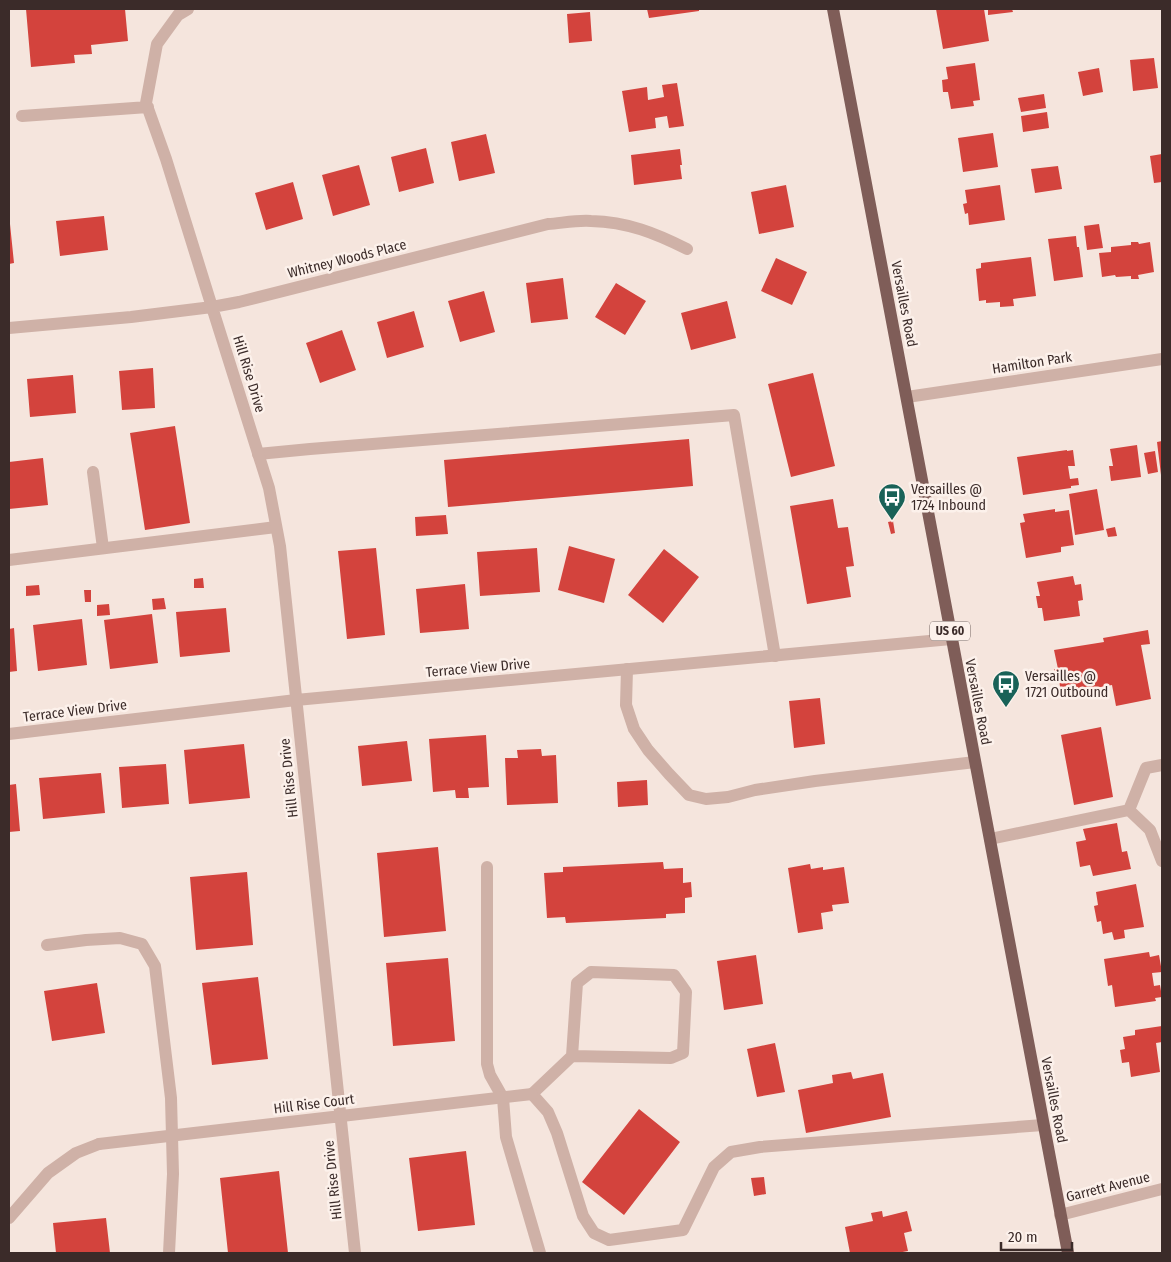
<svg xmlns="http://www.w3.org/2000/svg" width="1171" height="1262" font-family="'Fira Sans Condensed',sans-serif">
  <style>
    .building { fill: #d3433d }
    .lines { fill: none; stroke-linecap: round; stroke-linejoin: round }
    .service { stroke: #cfb1a7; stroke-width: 12 }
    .minor { stroke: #cfb1a7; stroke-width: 12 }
    .primary { stroke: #7f5d58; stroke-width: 12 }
    .labels { text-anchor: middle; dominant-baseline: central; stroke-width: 5; stroke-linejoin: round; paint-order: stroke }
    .shield { fill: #fcf1eb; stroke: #756663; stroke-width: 1 }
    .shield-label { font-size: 12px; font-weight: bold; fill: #3b2b29 }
    .street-label { font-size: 14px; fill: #3b2b29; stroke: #fcf1eb }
    .poi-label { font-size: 14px; fill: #3b2b29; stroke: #fcf1eb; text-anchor: start }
  </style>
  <rect width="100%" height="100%" fill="#f5e5dd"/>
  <path class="building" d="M26 9H125L128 41 91 45 92 54 74 55 75 63 31 67Z
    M647 9H699V11L649 18Z
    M936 9H984L989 41 943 49Z
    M988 9H1012L1013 12 988 15Z
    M590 12 592 41 569 43 567 14Z
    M1154 58 1158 88 1133 91 1130 60Z
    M975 63 980 100 973 101 974 106 951 109 948 92H943L942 80 948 79 946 67Z
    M1099 68 1103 92 1083 96 1078 72Z
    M677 83 684 126 669 128 667 116 655 118 656 128 629 132 622 91 647 87 648 100 664 97 662 85Z
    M1044 94 1046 108 1021 112 1018 98Z
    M1047 112 1049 128 1023 132 1021 116Z
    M993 133 998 167 963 172 958 138Z
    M486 134 495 173 459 181 451 142Z
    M426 148 434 183 399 192 391 157Z
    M680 149 682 165H680L682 179 634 185 631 155Z
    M1162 154V182L1154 183 1150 156Z
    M359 165 370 205 333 216 322 175Z
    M1058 166 1062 189 1035 193 1031 169Z
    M293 182 303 219 266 230 255 193Z
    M786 185 794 227 759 234 751 192Z
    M1000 185 1005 220 969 225 968 213 965 214 963 204 967 203 965 190Z
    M104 216 108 250 60 256 56 221Z
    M9 224H10L14 263 9 264Z
    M1099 224 1103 248 1087 250 1084 226Z
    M1076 236 1077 247H1079L1083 277 1054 281 1048 239Z
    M1131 242H1138L1139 244 1150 242 1154 272 1138 275 1139 279H1131V276L1116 277 1115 275 1102 277 1099 253 1111 252V247L1131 245Z
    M1031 257 1036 296 1013 299 1014 306 1000 307V302L986 303V300L979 301 976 269 981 268V263Z
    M776 258 807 272 792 305 761 291Z
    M563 278 568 319 531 323 526 283Z
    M616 283 646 301 625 335 595 317Z
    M484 291 495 332 460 342 448 301Z
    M727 301 736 338 691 350 681 313Z
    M414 311 424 347 387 358 377 322Z
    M342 330 356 370 320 383 306 343Z
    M153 368 155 408 122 410 119 371Z
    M813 373 835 466 791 477 768 384Z
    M73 375 76 413 30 417 27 379Z
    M175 426 190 523 145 530 130 433Z
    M689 439 693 486 448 507 444 460Z
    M1162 441V475H1161L1157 442Z
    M1137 445 1141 477 1111 481 1109 466H1113L1110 449Z
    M1067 450V451L1073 450 1075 466H1068L1070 479 1078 478 1079 485 1071 486V488L1023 495 1017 457Z
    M1155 451 1158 472 1148 474 1144 453Z
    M43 458 48 505 9 509V462Z
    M1097 489 1104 530 1075 535 1069 494Z
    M833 499 838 528 848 527 854 566 846 567 851 597 807 604 790 506Z
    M1055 509V512L1069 510 1074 545 1061 547V552L1026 558 1020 523 1025 522 1023 514Z
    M446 515 448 534 416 536 415 517Z
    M893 521 895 533 891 534 888 522Z
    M1115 527 1117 536 1108 537 1106 529Z
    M569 546 615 559 604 603 558 590Z
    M376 548 385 635 347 639 338 551Z
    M537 548 540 592 480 596 477 552Z
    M664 549 699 577 663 623 628 595Z
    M1073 576 1075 585 1081 584 1083 600 1078 601 1080 616 1044 621 1042 608H1038L1036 596H1040L1037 582Z
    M203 578 204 588H194V579Z
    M465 584 469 629 420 633 416 589Z
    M39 585 40 595 26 596V586Z
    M84 590H91V602H85Z
    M164 598 166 609 153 610 152 599Z
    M109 604 110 615 97 616V605Z
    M226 608 230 652 180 657 176 612Z
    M152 614 158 663 110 669 104 620Z
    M82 619 87 665 38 671 33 625Z
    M14 628 17 671 9 672V629Z
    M1148 630 1150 644 1141 645 1151 699 1116 706 1112 685 1061 694 1059 679 1056 680 1054 669H1058L1054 650 1104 642 1103 638Z
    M820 698 825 744 794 748 789 701Z
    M1101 727 1113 797 1074 805 1061 735Z
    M486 735 489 787 468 788 469 798H456L455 790 433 792 429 739Z
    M407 741 412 781 362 786 358 746Z
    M244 744 250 798 189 804 184 750Z
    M541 749 542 756 556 755 558 803 507 805 505 758H518L517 750Z
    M166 764 169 804 122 808 119 767Z
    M101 773 105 813 43 819 39 778Z
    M647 780 648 805 618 807 617 782Z
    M16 784 20 831 9 832V785Z
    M1117 823 1122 852 1127 851 1131 869 1093 876 1090 865 1080 867 1076 842 1086 840 1083 829Z
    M438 847 446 931 384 937 377 853Z
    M663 862 664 869 683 868V883L691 882 692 897 685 898V913L666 914V918L566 923 565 917 547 918 544 873 563 872V867Z
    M810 864 811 869 823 867V870L844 867 849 903 832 905 833 911 821 913 823 929 798 933 788 868Z
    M247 872 253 945 196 950 190 877Z
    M1136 884 1144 927 1124 930 1125 938 1114 940 1112 932 1103 934 1101 921 1097 922 1094 906 1098 905 1096 892Z
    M1149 952 1150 957 1159 955 1162 972 1152 973 1154 986 1160 985 1162 997 1155 998 1156 1001 1115 1007 1112 985 1108 986 1104 959Z
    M756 955 763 1004 724 1010 717 961Z
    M448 958 455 1041 393 1046 386 963Z
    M258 977 268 1059 212 1065 202 983Z
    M97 983 105 1033 52 1041 44 991Z
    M1162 1026V1042L1156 1043 1160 1072 1131 1077 1129 1062 1122 1063 1120 1050 1125 1049 1123 1037 1135 1035V1030Z
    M775 1043 785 1092 757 1097 747 1049Z
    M851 1072 853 1079 883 1073 891 1117 806 1133 798 1090 833 1083 832 1075Z
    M639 1109 680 1142 624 1215 582 1182Z
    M466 1151 475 1225 418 1231 409 1158Z
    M279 1171 288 1253H228L220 1178Z
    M764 1177 766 1194 754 1196 751 1178Z
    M882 1211 883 1217 907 1211 912 1231 904 1233 908 1251 897 1253H850L845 1227 873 1221 871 1213Z
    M106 1218 110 1253H56L53 1223Z"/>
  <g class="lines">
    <path class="service" d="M188 9 178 15 157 44 146 103 166 159 212 307
      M22 116 148 107
      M258 454 310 449 734 415 775 656
      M93 472 103 548
      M9 560 276 527
      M627 669 626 705 634 729 648 750 669 774 689 795 706 799 728 797 755 790 815 781 975 762
      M1129 810 1146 768 1162 765
      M990 839 1129 810 1150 830 1162 861
      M487 867V1064L490 1075 503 1098 506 1137 540 1253
      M47 945 86 940 120 938 142 944 155 966 171 1098 173 1174 169 1253
      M572 1056 577 983 591 972 674 975 686 992 683 1053 671 1058 572 1056 532 1094 548 1112 557 1133 583 1216 594 1233 609 1240 683 1230 714 1167 731 1152 760 1147 1043 1125
      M9 1218 48 1173 76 1153 99 1144"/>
    <path class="minor" d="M212 307 269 488 280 546 355 1253
      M9 328 131 317 212 307 239 302 548 224C562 223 577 220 591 221 628 222 655 233 687 249
      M907 397 1162 359
      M9 734 296 700 951 639
      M99 1144 532 1094
      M1060 1215 1162 1189"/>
    <path class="primary" d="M833 9 1068 1253"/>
  </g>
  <defs>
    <g id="bus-pin" transform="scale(1.4375)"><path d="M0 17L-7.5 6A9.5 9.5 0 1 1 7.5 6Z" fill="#196258" stroke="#fcf1eb"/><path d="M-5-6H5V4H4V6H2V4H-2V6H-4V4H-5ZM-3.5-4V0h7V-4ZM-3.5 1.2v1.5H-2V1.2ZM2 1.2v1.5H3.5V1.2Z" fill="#fff"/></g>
  </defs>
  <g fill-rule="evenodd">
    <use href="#bus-pin" x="892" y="497"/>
    <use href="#bus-pin" x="1006" y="684"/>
  </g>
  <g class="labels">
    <rect class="shield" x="930" y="621.5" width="40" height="19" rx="4"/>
    <g class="shield-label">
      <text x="950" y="631">US 60</text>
    </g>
    <g class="street-label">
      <text transform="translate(347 259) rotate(-14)">Whitney Woods Place</text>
      <text transform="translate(904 304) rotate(79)">Versailles Road</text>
      <text transform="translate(1032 363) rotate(-9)">Hamilton Park</text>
      <text transform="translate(249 374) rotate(73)">Hill Rise Drive</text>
      <text transform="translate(478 668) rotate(-5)">Terrace View Drive</text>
      <text transform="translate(978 702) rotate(79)">Versailles Road</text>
      <text transform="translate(75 711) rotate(-7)">Terrace View Drive</text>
      <text transform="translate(289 778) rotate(-96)">Hill Rise Drive</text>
      <text transform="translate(1054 1100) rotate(79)">Versailles Road</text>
      <text transform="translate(314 1104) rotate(-7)">Hill Rise Court</text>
      <text transform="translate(333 1180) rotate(-96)">Hill Rise Drive</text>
      <text transform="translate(1108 1187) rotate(-14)">Garrett Avenue</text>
    </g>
    <g class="poi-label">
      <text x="911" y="489">Versailles @<tspan x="911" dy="16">1724 Inbound</tspan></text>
      <text x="1025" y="676">Versailles @<tspan x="1025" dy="16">1721 Outbound</tspan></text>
    </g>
  </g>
  <rect width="1171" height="1262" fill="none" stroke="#3b2b29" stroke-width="20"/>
  <path d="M1001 1242v8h71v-8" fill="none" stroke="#3b2b29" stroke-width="2.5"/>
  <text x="1008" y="1242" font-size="15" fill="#3b2b29" stroke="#fcf1eb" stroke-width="4" paint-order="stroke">20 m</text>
</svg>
